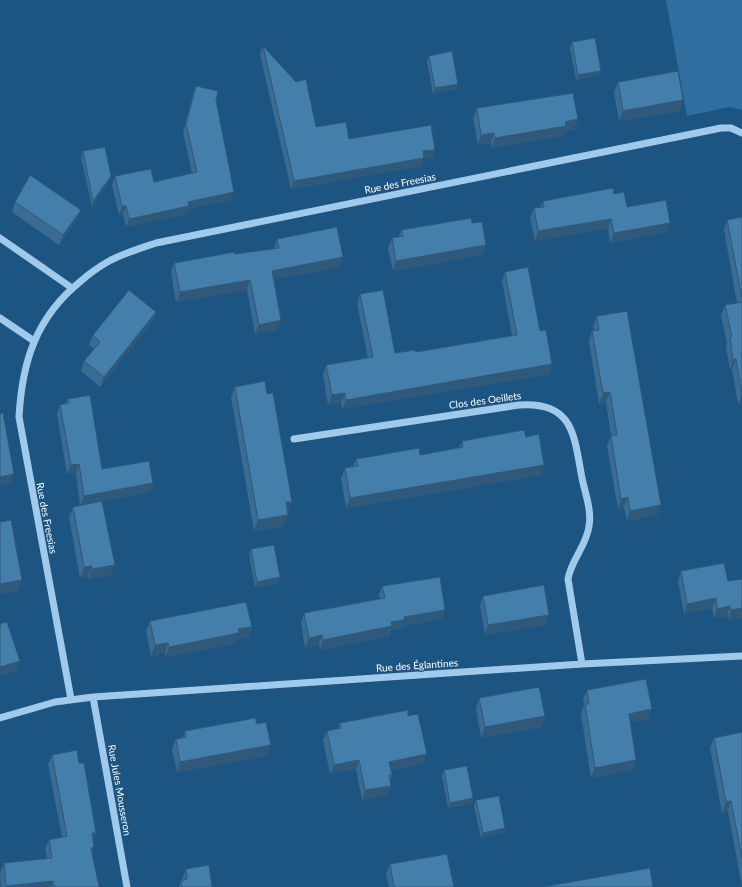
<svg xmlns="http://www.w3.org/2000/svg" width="742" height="887" font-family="Lato,sans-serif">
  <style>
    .green { fill: #306ea0 }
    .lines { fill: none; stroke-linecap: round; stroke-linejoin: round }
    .minor { stroke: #a1caea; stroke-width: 7 }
    .wall { fill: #3a6c93 }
    .shaded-wall { fill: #305878 }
    .building { fill: #447eab; stroke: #305878 }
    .labels { text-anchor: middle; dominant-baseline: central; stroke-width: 3; stroke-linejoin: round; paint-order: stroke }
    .street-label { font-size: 10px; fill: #fff; stroke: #1c5482 }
  </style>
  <rect width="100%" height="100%" fill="#1c5482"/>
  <path class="green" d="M666 0H742V110L730 107 687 116Z"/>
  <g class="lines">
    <path class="minor" d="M0 238 72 288
      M0 318 34 341
      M294 439 519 405C574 401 574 436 582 478 585 493 592 511 589 526 587 545 571 560 568 579L582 664
      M93 697 127 887
      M71 699 19 417C22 362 36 317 81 281 90 273 100 266 111 260 125 253 141 248 156 243L721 128H731L742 133
      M0 718 55 702 93 697 582 664 742 656"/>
  </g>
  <path class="wall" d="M572 42 599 76 576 80 570 48Z
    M263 46 316 127 349 139 435 150 432 158 423 159 421 166 291 189 260 54Z
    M429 56 458 84 456 89 433 94 427 61Z
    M618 82 680 111 619 121 614 92Z
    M196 86 216 100 231 200 187 209 186 214 126 227 123 214 119 215 112 185 115 176 154 182 192 173 183 133 193 94Z
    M477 108 578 119 574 130 564 131 562 136 491 148V143L478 145 473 118Z
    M83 151 111 176 109 181 92 207 81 157Z
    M614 194 627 207 667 232 610 243 608 228 535 241 530 218 534 208 540 207 543 201Z
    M15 202 81 210 77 220 59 245 12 212Z
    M742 217V404H738L732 369H730L726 347 727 343 721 315 725 305 737 303 724 230 727 220Z
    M472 223 486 245 482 255 393 271 388 248 392 238 399 237 401 230Z
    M277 239 340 267 274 279 278 330 255 334 247 290 176 302 171 272 174 263 274 249Z
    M505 272 540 331 552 364 549 374 342 409 341 403 328 405 323 375 326 365 368 358 357 304 360 294 395 353 416 352 512 336 502 281Z
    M156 312 153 321 100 387 81 371 84 361 94 349 89 345 93 335Z
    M597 316 661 505 657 515 627 521 624 508 618 509 607 446 611 436 606 402 599 404 589 341 592 331 594 330 593 326Z
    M235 387 267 394 292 502 288 512H287L284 526 254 531 231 397Z
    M68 399 102 469 153 483 150 492 80 505 76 473 67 474 57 414 60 405 66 403Z
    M526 437 544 465 541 475 346 508 341 478 345 468 353 466 356 459 420 455 459 448 462 441Z
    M73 507 111 575 88 579V576L80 578 69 517Z
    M251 549 280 577 278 583 255 587 249 555Z
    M681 571 728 581 742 618 728 620 727 616 714 618 712 608 684 614 678 581Z
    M382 586 442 619 402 626 401 629 391 630 389 636 320 650 319 645 305 648 301 623 304 613 380 599 379 595Z
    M483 596 545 625 485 635 480 606Z
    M150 621 252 627 248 637 237 639 235 644 165 657V653L151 656 146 631Z
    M587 690 649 719 630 722 636 760 633 770 591 778 581 714 584 705 583 700Z
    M479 698 545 716 541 727 481 738 476 709Z
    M408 716 423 764 391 770 392 775 390 780 388 795 362 800 356 769 330 774 323 740 327 731 338 729 340 723Z
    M257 724 267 756 177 772 172 749 176 739 183 737 185 731Z
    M742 732V887L728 811 722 813 710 748 714 738Z
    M52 755 79 763 96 833 93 841 92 854 99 887H1L0 873 4 863 47 858 45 849 49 840 62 837 48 764Z
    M444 770 473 798 471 804 448 808 442 776Z
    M476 800 503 833 481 838 474 806Z
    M390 864 454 887H389L386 874Z
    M186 869 212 887H179L181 881 182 880Z"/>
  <path class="shaded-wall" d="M601 71 599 76 576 80 578 75Z
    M458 84 456 89 433 94 435 88Z
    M683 100 680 111 619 121 623 111Z
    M578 119 574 130 564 131 562 136 491 148 495 138 565 122Z
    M494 133 491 143 478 145 481 135Z
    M435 150 432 158 423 159 421 166 291 189 294 181 423 151Z
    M111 176 109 181 92 207 93 201Z
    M234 192 231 200 187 209 186 214 126 227 129 219 188 202Z
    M122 206H126L123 214 119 215Z
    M81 210 77 220 59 245 63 235Z
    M611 219 608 228 535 241 538 231Z
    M670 223 667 232 610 243 614 233Z
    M486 245 482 255 393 271 396 261Z
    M343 257 340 267 269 280 272 271Z
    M250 280 247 290 176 302 180 292Z
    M156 312 153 321 100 387 104 377Z
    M281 320 278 330 255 334 259 325Z
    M736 359 732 369H730L733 360Z
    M552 364 549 374 342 409 346 400Z
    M610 392 606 402 599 404 603 393Z
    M345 393 341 403 328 405 332 395Z
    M742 394V404H738Z
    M79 464 76 473 67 474 71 465Z
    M544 465 541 475 346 508 350 498Z
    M14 474 10 484 0 486V477Z
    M153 483 150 492 80 505 84 496Z
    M628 497 624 508 618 509 621 499Z
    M286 502H292L288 512H282Z
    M661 505 657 515 627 521 630 511Z
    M288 515 284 526 254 531 258 520Z
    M115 565 111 575 88 579 92 569Z
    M92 566 88 576 80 578 84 567Z
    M280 577 278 583 255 587 257 582Z
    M22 580 18 591 0 594V584Z
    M716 598 712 608 684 614 687 604Z
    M730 606 727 616 714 618 717 609Z
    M742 608V618L728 620 731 610Z
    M445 610 442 619 402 626 401 629 391 630 389 636 320 650 323 640 391 622 404 617Z
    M549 615 545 625 485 635 488 625Z
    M252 627 248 637 237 639 235 644 165 657 169 647 238 629Z
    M322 635 319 645 305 648 309 638Z
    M168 643 165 653 151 656 155 645Z
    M20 661 16 671 0 676V667Z
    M652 709 649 719 625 723 629 714Z
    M545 716 541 727 481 738 485 727Z
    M271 745 267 756 177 772 180 762Z
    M427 754 423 764 385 771 389 762Z
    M359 760 356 769 330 774 334 765Z
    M636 760 633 770 591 778 595 768Z
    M391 786 388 795 362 800 365 790Z
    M473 798 471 804 448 808 450 803Z
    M731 801 728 811 722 813 726 802Z
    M505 828 503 833 481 838 483 833Z
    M92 833H96L93 842Z
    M94 847 91 857V848Z
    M53 881 51 887H5L6 886Z"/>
  <path class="building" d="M595 38 601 71 578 75 572 42Z
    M263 46 296 82 306 79 316 127 346 122 349 139 431 125 435 150 423 151 424 158 294 181Z
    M452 51 458 84 435 88 429 56Z
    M678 71 683 100 623 111 618 82Z
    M196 86 218 91 216 100 234 192 188 202 189 206 129 219 126 206H122L115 176 151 169 154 182 197 172 186 124Z
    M573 93 578 119 565 122 566 126 495 138 494 133 481 135 477 108Z
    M105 147 111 176 93 201 83 151Z
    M30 175 81 210 63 235 15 202Z
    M613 188 614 194 624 192 627 207 666 200 670 223 614 233 611 219 538 231 534 208 544 207 543 201Z
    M742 217V298L727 220Z
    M471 218 472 223 482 222 486 245 396 261 392 238 403 236 401 230Z
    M337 227 343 257 272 271 281 320 259 325 250 280 180 292 174 263 234 252 235 254 279 248 277 239Z
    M528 267 540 331 546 330 552 364 346 400 345 393 332 395 326 365 373 357 360 294 383 290 395 353 415 350 416 352 517 335 505 272Z
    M129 290 156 312 104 377 84 361 100 342 93 335Z
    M742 302V394L736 359 733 360 730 337H732L725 305Z
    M627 311 661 505 630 511 628 497 621 499 611 436 617 435 610 392 603 393 592 331 599 330 597 316Z
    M265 381 267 394 273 393 292 502H286L288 515 258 520 235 387Z
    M90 395 102 469 149 461 153 483 84 496 79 464 71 465 60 405 69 403 68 399Z
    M3 413 14 474 0 477V414Z
    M524 430 526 437 539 434 544 465 350 498 345 468 358 466 356 459 419 448 420 455 463 447 462 441Z
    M102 501 115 565 92 569V566L84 567 73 507Z
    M11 520 22 580 0 584V522Z
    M274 545 280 577 257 582 251 549Z
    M724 563 728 581 742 579V608L731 610 730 606 717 609 716 598 687 604 681 571Z
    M440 577 445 610 404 617V620L391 622 392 626 323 640 322 635 309 638 304 613 385 598 382 586Z
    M544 585 549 615 488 625 483 596Z
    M246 602 252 627 238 629 239 633 169 647 168 643 155 645 150 621Z
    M7 622 20 661 0 667V624Z
    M646 679 652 709 629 714 636 760 595 768 585 704H589L587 690Z
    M539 687 545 716 485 727 479 698Z
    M408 710V716L418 714 427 754 389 762 392 775H389L391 786 365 790 359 760 334 765 327 731 341 728 340 723Z
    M255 718 257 724 266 722 271 745 180 762 176 739 186 737 185 731Z
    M742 732V858L731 801 726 802 714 738Z
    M77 750 79 763H84L96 833H92L94 847 91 848 99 887H55L53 881 6 886 4 863 52 858 49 840 67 836 52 755Z
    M467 766 473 798 450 803 444 770Z
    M499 796 505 828 483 833 476 800Z
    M447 854 454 887H394L390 864Z
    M209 865 212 887H182L181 881 187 879 186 869Z
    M650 868 653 887H542Z"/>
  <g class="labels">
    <g class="street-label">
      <text transform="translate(400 183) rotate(-11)">Rue des Freesias</text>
      <text transform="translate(485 400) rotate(-8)">Clos des Oeillets</text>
      <text transform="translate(47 518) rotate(79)">Rue des Freesias</text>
      <text transform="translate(417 665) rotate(-4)">Rue des Églantines</text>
      <text transform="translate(120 790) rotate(80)">Rue Jules Mousseron</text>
    </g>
  </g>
</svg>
